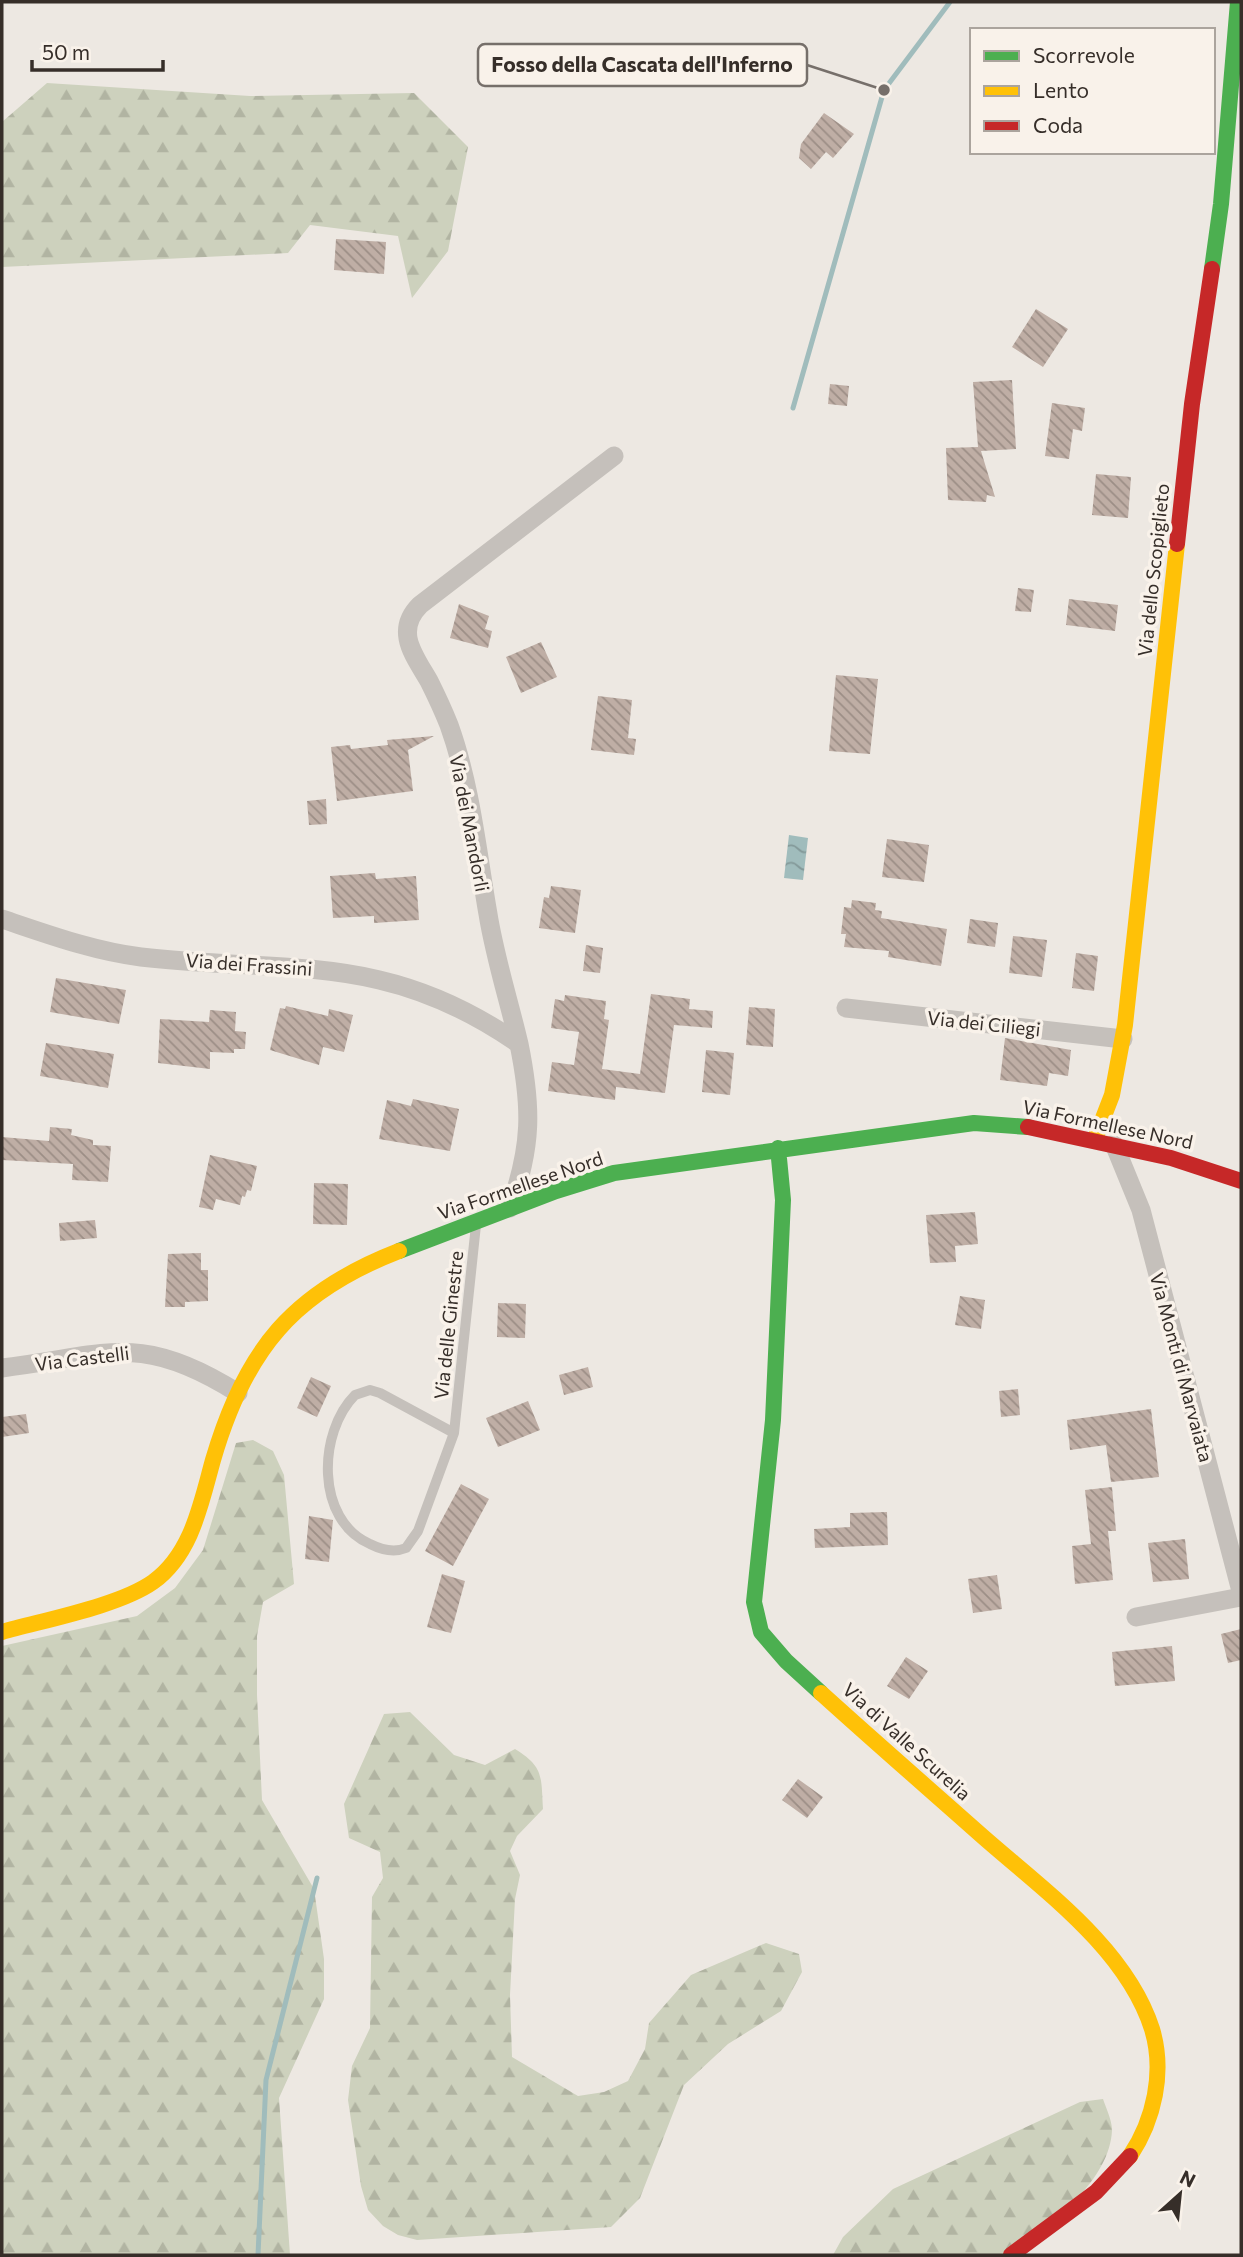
<svg xmlns="http://www.w3.org/2000/svg" width="1243" height="2257" font-family="Commissioner,sans-serif">
  <style>
    .forest { fill: url(#forest-firs) }
    .water { fill: url(#water-waves) }
    .lines { fill: none; stroke-linecap: round; stroke-linejoin: round }
    .stream { stroke: #a0bcbc; stroke-width: 5 }
    .building { fill: url(#building-back-hatch) }
    .lane { stroke: #c5c0bb; stroke-width: 10 }
    .street { stroke: #c5c0bb; stroke-width: 19 }
    .fast { stroke: #4caf50; stroke-width: 16 }
    .slow { stroke: #ffc107; stroke-width: 16 }
    .jam { stroke: #c62828; stroke-width: 16 }
    .labels { text-anchor: middle; dominant-baseline: central; stroke-width: 7; stroke-linejoin: round; paint-order: stroke }
    .street-label { font-size: 19px; fill: #362e29; stroke: #f9f2ea }
    .leader { fill: none; stroke: #766f6a; stroke-width: 2.5 }
    .callout-dot { fill: #766f6a; stroke: #f9f2ea; stroke-width: 2.5 }
    .callout { fill: #f9f2ea; stroke: #766f6a; stroke-width: 2.5 }
    .callout-label { font-size: 21px; text-anchor: middle; font-weight: bold; fill: #362e29 }
  </style>
  <defs>
    <pattern id="forest-firs" width="22" height="20" patternUnits="userSpaceOnUse" patternTransform="scale(1.75)"><rect width="22" height="20" fill="#cdd1bd"/><path d="M5 1l3.5 6h-7zM16 11l3.5 6h-7z" fill="#b1b4a2"/></pattern>
    <pattern id="water-waves" width="16" height="10" patternUnits="userSpaceOnUse" patternTransform="scale(1.75)"><rect width="16" height="10" fill="#a0bcbc"/><path d="M0 5q4-4 8 0t8 0" fill="none" stroke="#839999"/></pattern>
    <pattern id="building-back-hatch" width="6" height="6" patternUnits="userSpaceOnUse" patternTransform="scale(1.75)"><rect width="6" height="6" fill="#bfaea5"/><path d="M-1 5l2 2M0 0l6 6M5-1l2 2" fill="none" stroke="#9c8e86"/></pattern>
  </defs>
  <rect width="100%" height="100%" fill="#ede8e2"/>
  <path class="forest" d="M47 83 250 96 414 93 468 147 448 251 412 298 398 236 310 225 288 253 2 267V122Z
    M253 1440 273 1451 284 1475 294 1584 263 1602 257 1636V1695L262 1800 314 1889 324 1959V1999L279 2098 290 2255H2V1646L137 1616 175 1588 203 1550 236 1443Z
    M410 1712 454 1755 485 1765 515 1749C544 1767 541 1776 543 1809L517 1836 510 1851 520 1875 515 1899 510 1995 512 2057 578 2096 604 2092 628 2081 645 2049 649 2023 691 1975 766 1943 799 1954 802 1972 781 2011 728 2044 684 2085 640 2198 611 2227 417 2240 398 2235 383 2226 368 2210 361 2186 348 2100 352 2066 370 2028 372 1897 383 1878 380 1852 349 1838 344 1804 384 1714Z
    M1103 2099C1106 2108 1112 2120 1112 2130 1110 2182 1049 2224 1012 2255H833L843 2237 893 2189 1080 2102Z"/>
  <path class="water" d="M789 835 808 838 803 880 784 878Z"/>
  <g class="lines">
    <path class="stream" d="M793 408 884 90 950 2
      M258 2255 266 2080 317 1878"/>
  </g>
  <path class="building" d="M824 113 854 134 833 158 826 152 811 169 799 158 801 144Z
    M336 239 386 242 384 274 334 270Z
    M1036 309 1068 329 1043 367 1012 347Z
    M1012 380 1016 449 981 451 995 497 987 495 986 502 948 500 946 448 978 447 973 382Z
    M830 384 849 386 847 406 828 404Z
    M1052 403 1085 408 1082 431 1073 429 1069 459 1045 456Z
    M1096 474 1131 477 1128 518 1092 515Z
    M1018 588 1034 590 1031 612 1015 611Z
    M1069 599 1118 605 1115 631 1066 625Z
    M459 604 489 616 485 629 492 631 488 648 450 638Z
    M541 642 557 677 521 693 506 657Z
    M836 675 878 679 870 754 829 751Z
    M598 696 632 700 628 738 636 739 634 755 591 750Z
    M434 736 408 750 413 791 337 801 331 747 350 745 351 749 388 745 387 740Z
    M326 799 327 824 309 825 307 801Z
    M887 839 929 845 924 882 882 877Z
    M375 873 376 879 416 876 419 920 374 923V916L333 918 330 876Z
    M551 886 581 890 575 933 539 928 544 897 549 898Z
    M852 900 876 903 875 910 882 911 881 918 947 929 941 966 888 957 889 951 844 947 846 934H841L844 907 851 908Z
    M970 919 998 923 995 947 967 943Z
    M1013 936 1047 940 1042 977 1009 973Z
    M586 945 603 948 600 973 583 971Z
    M1076 953 1098 956 1094 991 1072 988Z
    M56 978 126 990 119 1024 50 1012Z
    M651 994 690 999 689 1009 713 1011 712 1028 674 1025 665 1093 616 1087 615 1100 548 1091 552 1062 574 1065 579 1032 551 1028 555 999 564 1001 565 995 606 1001 604 1019 609 1020 602 1069 640 1074Z
    M286 1006 328 1016 329 1009 353 1015 344 1052 323 1047 319 1065 270 1050 280 1008 285 1009Z
    M749 1007 775 1009 773 1047 746 1045Z
    M210 1010 236 1012 235 1031 246 1032 245 1049H234V1053L210 1052V1069L158 1063 160 1019 209 1022Z
    M1005 1038 1071 1050 1068 1076 1049 1073 1047 1086 1000 1080Z
    M46 1043 114 1054 108 1088 40 1076Z
    M706 1050 734 1053 730 1095 702 1092Z
    M413 1099 459 1109 450 1151 379 1139 387 1100 411 1106Z
    M50 1127 72 1129 71 1135 93 1140V1145L111 1146 108 1182 72 1180 73 1164 2 1160V1137L49 1141Z
    M210 1155 257 1166 251 1191 247 1190 245 1197 242 1196 240 1205 216 1199 213 1210 199 1207Z
    M314 1183 348 1184 347 1225 313 1224Z
    M975 1212 978 1244 955 1246 956 1262 930 1263 926 1215Z
    M95 1220 97 1238 60 1241 59 1223Z
    M201 1253V1270H208V1301L185 1302V1307H165L168 1254Z
    M960 1296 985 1300 981 1329 955 1325Z
    M498 1303 526 1304 525 1338 497 1337Z
    M588 1367 593 1387 564 1395 559 1375Z
    M311 1377 331 1386 317 1417 297 1408Z
    M1018 1389 1020 1415 1001 1417 999 1391Z
    M528 1401 540 1430 498 1447 486 1418Z
    M1151 1409 1159 1477 1111 1482 1106 1445 1070 1450 1067 1420Z
    M26 1414 29 1433 2 1437V1417Z
    M461 1484 489 1499 453 1566 425 1551Z
    M1112 1487 1116 1531H1108L1113 1580 1075 1584 1072 1546 1091 1544 1085 1490Z
    M887 1512 888 1545 815 1548 814 1529 850 1527V1513Z
    M309 1516 333 1520 329 1562 305 1559Z
    M1185 1539 1189 1579 1153 1582 1148 1543Z
    M442 1574 465 1581 451 1633 427 1627Z
    M997 1575 1002 1609 973 1613 968 1579Z
    M1241 1629V1660L1228 1663 1221 1634Z
    M1172 1646 1175 1681 1115 1686 1112 1652Z
    M906 1657 928 1671 909 1699 887 1686Z
    M798 1779 823 1797 807 1818 782 1800Z"/>
  <g class="lines">
    <path class="lane" d="M454 1433 380 1393 370 1390 355 1395C318 1432 315 1520 370 1544 382 1550 394 1553 406 1548L418 1531 454 1433 476 1225"/>
    <path class="street" d="M2 919C47 934 93 951 141 957 289 974 386 951 519 1044 532 1108 532 1146 510 1208
      M846 1008 1123 1039
      M519 1044C509 1001 495 958 488 914 477 851 471 786 449 725 443 710 436 695 429 681 414 655 394 631 420 605L614 456
      M1114 1144 1141 1210 1241 1591
      M2 1368C107 1355 140 1331 238 1393
      M1136 1617 1241 1597"/>
    <path class="fast" d="M1212 269 1221 204 1238 2
      M778 1148 783 1200 773 1420 754 1602 761 1632 786 1661 821 1693
      M399 1251 556 1191 614 1173 974 1123 1028 1127"/>
    <path class="slow" d="M1095 1139 1112 1095 1125 1025 1177 544
      M2 1632C44 1620 119 1606 153 1582 192 1554 201 1503 213 1460 245 1350 293 1292 399 1251
      M821 1693C874 1741 928 1788 981 1835 1042 1889 1126 1948 1152 2029 1165 2072 1154 2120 1130 2156"/>
    <path class="jam" d="M1177 544 1192 404 1212 269
      M1028 1127 1171 1158 1241 1181
      M1011 2255 1096 2192 1130 2156"/>
  </g>
  <g class="labels">
    <g class="street-label">
      <text transform="translate(1153 570) rotate(-84)">Via dello Scopiglieto</text>
      <text transform="translate(470 823) rotate(79)">Via dei Mandorli</text>
      <text transform="translate(249 964) rotate(4)">Via dei Frassini</text>
      <text transform="translate(984 1023) rotate(6)">Via dei Ciliegi</text>
      <text transform="translate(1108 1124) rotate(12)">Via Formellese Nord</text>
      <text transform="translate(520 1185) rotate(-19)">Via Formellese Nord</text>
      <text transform="translate(448 1325) rotate(-84)">Via delle Ginestre</text>
      <text transform="translate(82 1358) rotate(-7)">Via Castelli</text>
      <text transform="translate(1182 1367) rotate(75)">Via Monti di Marvaiata</text>
      <text transform="translate(907 1741) rotate(42)">Via di Valle Scurelia</text>
    </g>
  </g>
  <path class="leader" d="M884 90L807 65"/>
  <circle class="callout-dot" cx="884" cy="90" r="7"/>
  <rect class="callout" x="478" y="44" width="329" height="42" rx="7"/>
  <g class="callout-label">
    <text x="642" y="72">Fosso della Cascata dell'Inferno</text>
  </g>
  <rect width="1243" height="2257" fill="none" stroke="#362e29" stroke-width="7"/>
  <rect x="970" y="28" width="245" height="126" fill="#f9f2ea" stroke="#aba49d" stroke-width="2"/>
  <rect x="984" y="51" width="35" height="10" fill="#4caf50" stroke="#aba49d" stroke-width="2"/>
  <text x="1033" y="63" font-size="21" fill="#362e29">Scorrevole</text>
  <rect x="984" y="86" width="35" height="10" fill="#ffc107" stroke="#aba49d" stroke-width="2"/>
  <text x="1033" y="98" font-size="21" fill="#362e29">Lento</text>
  <rect x="984" y="121" width="35" height="10" fill="#c62828" stroke="#aba49d" stroke-width="2"/>
  <text x="1033" y="133" font-size="21" fill="#362e29">Coda</text>
  <g transform="translate(1180 2194) rotate(27)" stroke="#f9f2ea" stroke-width="5" paint-order="stroke">
  <path d="M0-5L12 26L0 18L-12 26Z" fill="#362e29"/>
  <text y="-10" font-size="19" font-weight="bold" text-anchor="middle" fill="#362e29">N</text>
  </g>
  <path d="M32 60v10h131v-10" fill="none" stroke="#362e29" stroke-width="3.5"/>
  <text x="42" y="60" font-size="21" fill="#362e29" stroke="#f9f2ea" stroke-width="5" paint-order="stroke">50 m</text>
</svg>
